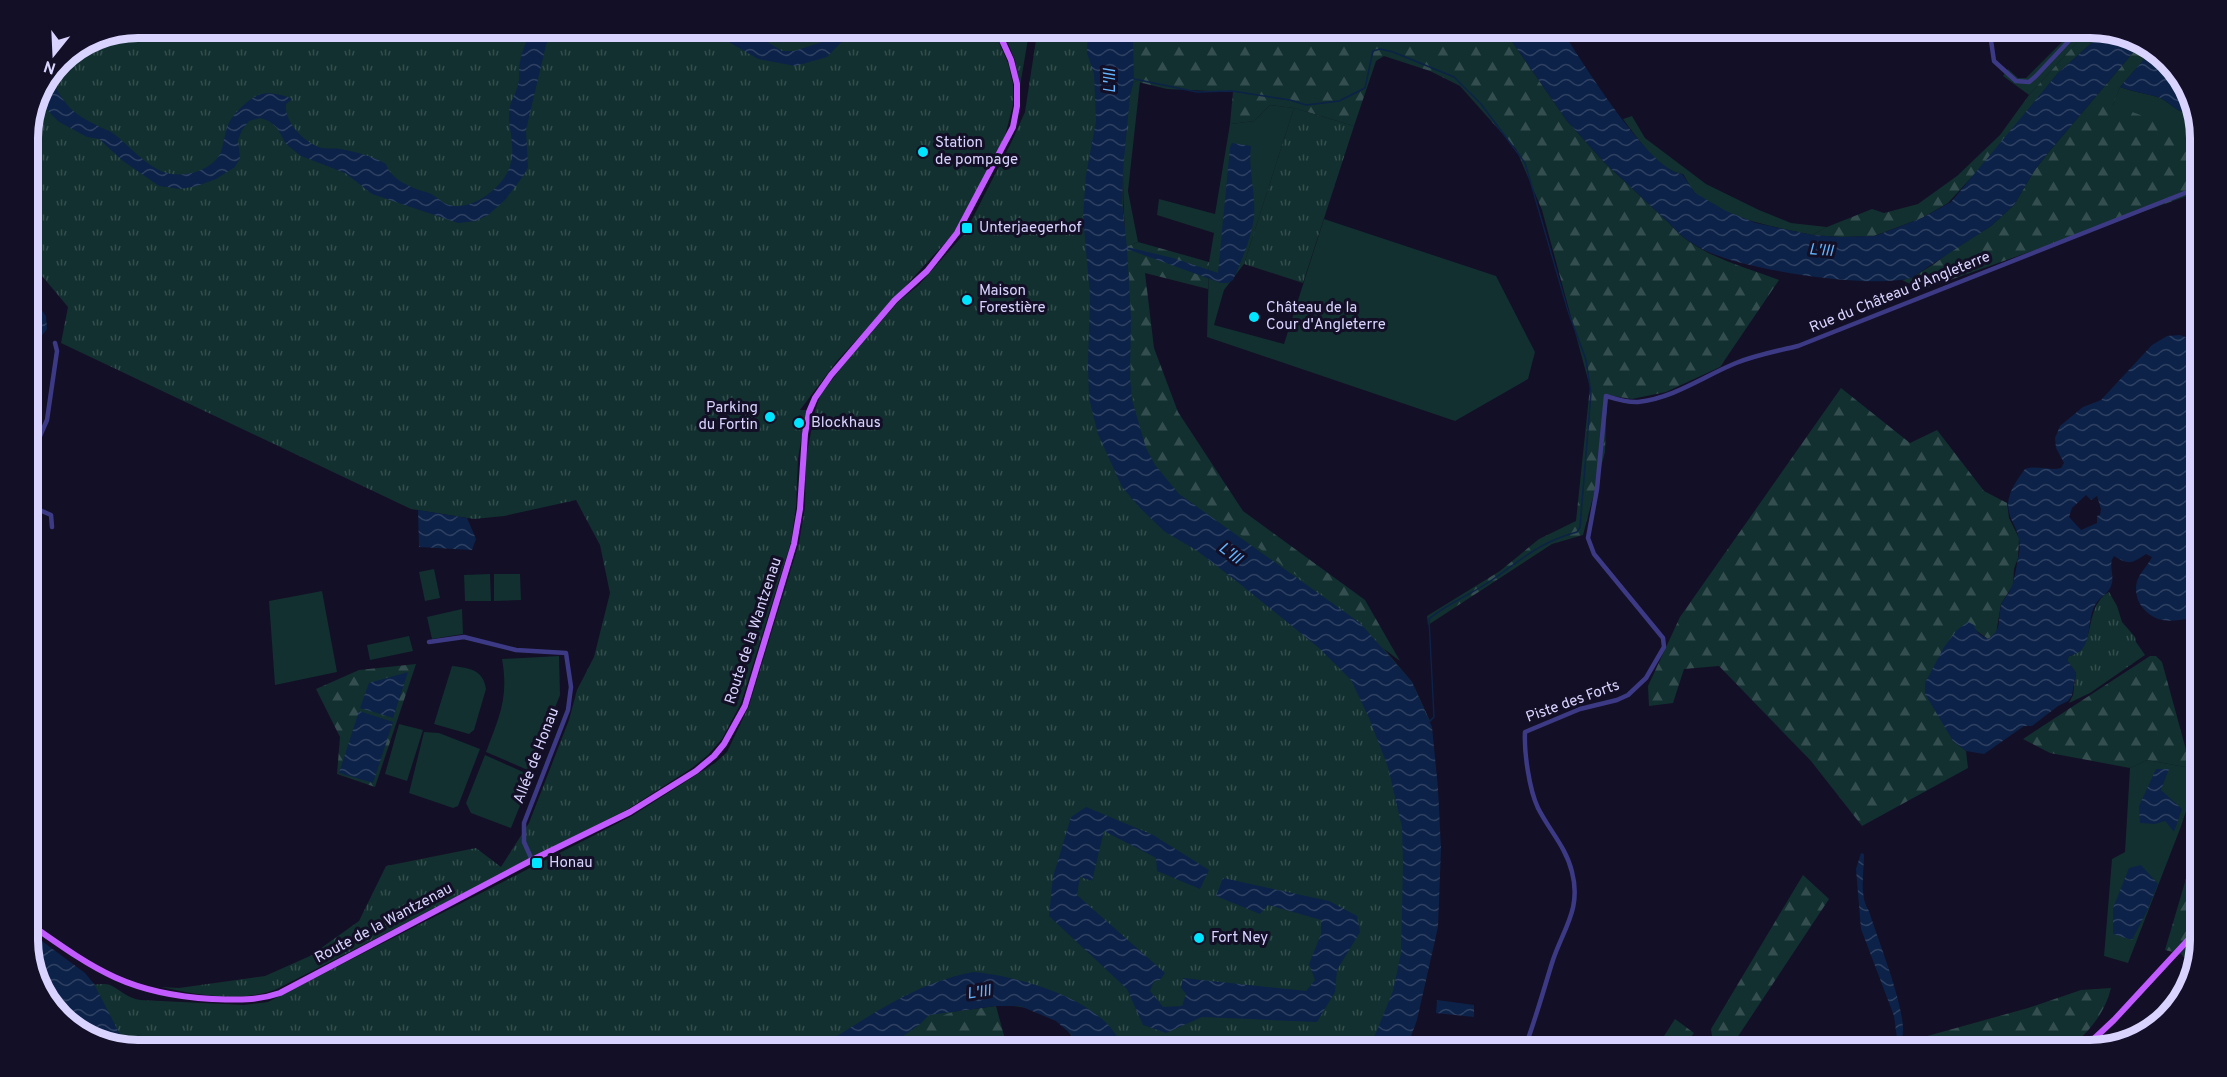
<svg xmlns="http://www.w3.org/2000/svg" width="2227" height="1077" font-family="Overpass,sans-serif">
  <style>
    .grass { fill: #12302f }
    .forest { fill: url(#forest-firs) }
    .park { fill: url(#park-tufts) }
    .water { fill: url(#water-waves); fill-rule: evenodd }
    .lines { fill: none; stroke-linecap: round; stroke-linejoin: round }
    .stream { stroke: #0c2248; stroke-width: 1.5 }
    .minor { stroke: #3d3a85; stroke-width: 4.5 }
    .major { stroke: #c25bff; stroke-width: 6 }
    .poi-dot { fill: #00e5ff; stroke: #130f26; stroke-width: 2 }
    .labels { text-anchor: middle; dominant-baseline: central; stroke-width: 6; stroke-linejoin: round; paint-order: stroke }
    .poi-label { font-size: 15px; fill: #d9d4ff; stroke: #130f26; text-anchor: start }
    .street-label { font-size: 15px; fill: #d9d4ff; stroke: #130f26 }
    .water-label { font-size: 16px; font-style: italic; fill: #62b6ff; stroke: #130f26 }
    .rim { fill: none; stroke: #d9d4ff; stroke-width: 8 }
  </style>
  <defs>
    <pattern id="forest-firs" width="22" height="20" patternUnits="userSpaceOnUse" patternTransform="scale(1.5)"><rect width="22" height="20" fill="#12302f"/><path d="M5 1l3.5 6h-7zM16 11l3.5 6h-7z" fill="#344d4e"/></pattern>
    <pattern id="park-tufts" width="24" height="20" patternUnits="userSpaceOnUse" patternTransform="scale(1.5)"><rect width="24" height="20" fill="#12302f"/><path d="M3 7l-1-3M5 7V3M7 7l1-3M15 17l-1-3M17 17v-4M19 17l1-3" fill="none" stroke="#344d4e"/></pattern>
    <pattern id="water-waves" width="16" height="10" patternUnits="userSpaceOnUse" patternTransform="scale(1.5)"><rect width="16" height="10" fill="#0c2248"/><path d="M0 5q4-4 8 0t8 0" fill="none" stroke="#2f4163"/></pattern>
  </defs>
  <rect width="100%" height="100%" fill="#130f26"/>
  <path class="grass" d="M2077 27H2091L2029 95 2003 76 2008 69 2018 78H2026Z
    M1134 81 1140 82 1128 191 1138 242 1126 247C1122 194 1120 132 1134 81Z
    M2120 87C2131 91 2143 93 2154 96 2170 99 2175 116 2194 112L2200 131V191L2187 196 2195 170 2113 105Z
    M1270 105 1294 108 1244 264 1224 290 1214 325 1284 344 1324 219 1496 276 1535 352 1528 379 1455 421 1207 337 1209 262 1214 233 1157 215 1159 199 1215 214 1230 124 1254 121Z
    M1632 116 1645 138 1706 184 1759 210 1791 223 1827 227 1812 235C1776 227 1725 219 1696 194 1691 189 1687 180 1683 174 1660 172 1636 136 1623 119Z
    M434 569 440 598 425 601 419 572Z
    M490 574 491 601H465L464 575Z
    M494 574H520L521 600 494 601Z
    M322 591 337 672 275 685 269 601Z
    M462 609 463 634 432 639 427 617Z
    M409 636 413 651 370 660 367 645Z
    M559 656 560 695 530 771 486 752C499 717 509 698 502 659Z
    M452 666C469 668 483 669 486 689L474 730 469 734 434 724Z
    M399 724 423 730 407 781 385 774Z
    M424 732 439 733 480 749 458 806 453 808 409 793Z
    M485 755 532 776 511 828 471 813 466 803Z
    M2147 760 2191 768 2195 785 2180 829 2128 963 2104 956 2112 859 2125 852 2130 768Z"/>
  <path class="forest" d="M1127 27H1502L1567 121 1604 162 1670 224C1695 255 1743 266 1779 280L1720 367 1666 392 1632 399 1607 395 1605 452 1583 535 1552 544 1428 625 1427 616 1500 571 1539 539 1576 521 1590 387 1542 210 1516 149 1460 86 1430 71 1384 56 1376 61 1354 126 1294 108 1270 105 1254 121 1230 124 1233 92 1167 89 1134 81Z
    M2091 27 2105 31 2058 73 1990 157 1948 203 1922 218 1874 236 1840 237 1812 235 1827 227 1872 209 1884 213 1918 204 1957 176 2000 135 2029 95Z
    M2142 42 2152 50 2120 87 2113 105 2179 129 2195 170 2187 196 1922 290 1902 280 1911 278 1934 264 1947 254 1991 226 2014 205 2034 171 2048 153Z
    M1138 242 1209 262 1208 289 1145 273 1154 348 1178 412 1243 511 1365 600 1400 661 1179 494C1167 480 1154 466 1146 449 1130 413 1130 374 1129 335 1128 306 1127 276 1126 247Z
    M1841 388 1910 443 1937 430 1984 491 2007 503 2009 518 2019 538 2018 558 2014 569 2013 585 2001 604 1996 634 1988 639 1974 629 1953 741 1966 751 1968 768 1862 826 1811 761 1719 666 1684 669 1673 703 1649 706 1648 686 1680 617Z
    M2150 656H2156L2162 662 2191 768 2147 760 2130 768 2050 753 2023 739Z
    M416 664 375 787 337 774 340 737 316 689 359 670Z
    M2200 831V928L2195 939 2198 948 2193 968 2181 954 2165 950Z
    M1803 875 1829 899 1729 1050H1714L1711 1029Z
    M2111 988C2105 1014 2087 1034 2067 1050H1896L1895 1045 2028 1008 2081 990Z
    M996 1006 1008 1050H883L929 1015Z
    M1675 1019 1694 1033 1681 1050H1655Z"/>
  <path class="park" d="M138 27H992L1008 63 1013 84V105L1005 136 981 183 954 233 837 361 800 410H806L805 419 800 415 793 419 803 429 798 458 796 506 791 542 741 703 722 739 708 755 692 768 628 809 277 989C241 1003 198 995 161 987L179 988 265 976 310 956 359 921 386 866 476 848 501 867 529 823 569 720 577 690 594 657 610 593 600 545 576 500 504 516 474 519 411 509 61 343 68 307 27 258V131L60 59 96 35Z
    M1001 27H1030L1020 86 1015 60Z
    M1038 27H1135C1140 75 1126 127 1123 176 1121 214 1128 252 1130 289 1133 350 1120 423 1163 474 1173 485 1186 494 1197 503L1362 623 1412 682 1430 721 1402 737 1421 867 1381 1050H1078C1062 999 989 999 947 1014 934 1019 917 1027 905 1035 899 1039 894 1046 887 1050H138L89 1039 77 1028 68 1014 46 1001C54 994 97 980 110 985 121 990 127 998 140 1000L244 1005 268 1002 632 816 715 763 727 752 749 706 799 543 805 507 806 458 815 411 820 396 844 364 899 301 919 285 965 233 1011 143 1025 112Z
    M1294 108 1354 126 1303 283 1244 264Z
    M2109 592 2117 606 2122 622 2135 637 2136 642 2145 655 2090 693 2069 703 2073 695 2076 673 2067 660 2069 656C2098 651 2082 607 2109 592Z"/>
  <path class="water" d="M532 27H553L546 45 526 130 528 167 524 175 505 200 488 215 476 221 458 223 372 194 345 173 301 156 286 144 277 128 269 121 260 118 249 121 242 130 238 140 240 158 235 167 216 179 197 186 180 189 159 186 123 161 99 139 87 137 59 122 49 112 41 99 51 79C65 105 71 113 98 126 103 129 109 130 114 134 128 145 142 161 157 169 176 180 206 174 219 156 224 147 224 134 228 125 232 115 250 97 261 94 270 92 284 95 292 99L286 104C284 123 306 144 322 148 328 149 335 148 341 149 356 152 373 156 386 164 390 179 411 188 426 192 435 194 441 203 449 205 473 212 507 185 511 162 515 145 508 127 509 111 510 102 516 93 518 85 520 77 518 69 520 62 522 50 528 38 532 27Z
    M703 27H733L763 39 782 51H794L822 42 831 34 835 27H856L827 57 795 66 758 59Z
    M906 27H985C957 37 934 40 906 27Z
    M1088 27H1127L1133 39 1134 81 1130 96 1123 170 1122 203 1127 247 1173 258 1218 273 1230 147 1232 143 1251 146C1248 171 1256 194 1254 217 1251 239 1242 260 1233 280L1228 283H1221L1127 249 1131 318 1130 377 1132 400 1146 448 1155 465 1179 494 1360 623 1412 682 1432 727 1438 788 1441 849 1438 927 1417 1020 1406 1050H1369L1393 991 1401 953 1403 863 1402 827 1388 767 1369 718 1351 680 1319 648 1240 584 1196 550 1165 532 1140 508 1122 487 1098 434 1089 398 1088 364 1090 295 1083 216 1086 175 1096 121 1094 74 1087 53Z
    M1502 27H1560C1578 56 1650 172 1682 174L1695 193 1726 211 1756 223 1812 235 1840 237 1875 236 1922 218 1951 202 2058 73 2105 31 2138 38 2142 42 2048 153 2034 171 2014 205 1991 226 1911 278C1869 289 1746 270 1706 251 1692 244 1680 236 1670 224L1604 162 1567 121Z
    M2152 50 2182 76 2194 112C2175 116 2170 99 2154 96 2143 93 2131 91 2120 87Z
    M27 291 46 316 47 329 27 354Z
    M2180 335 2191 339 2200 347V617C2177 620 2156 628 2140 604 2136 597 2135 589 2137 581 2140 573 2148 565 2152 557L2146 554C2131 564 2129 565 2114 556 2108 564 2114 573 2112 583 2109 595 2101 595 2095 605 2085 623 2095 651 2069 656L2067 660 2076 673 2072 695 2068 701 2058 706 2032 726H2024L1984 754 1966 751 1953 741 1925 694V683L1944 647 1957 630 1968 622 1974 625C1975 632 1982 636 1988 639 2003 629 1997 621 2001 606 2002 600 2008 596 2010 590 2014 584 2016 567 2018 559 2028 518 1986 519 2025 469 2038 465 2048 471 2061 468L2064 463 2056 448 2055 438 2060 426 2083 407 2101 400 2152 345 2167 336ZM2086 495 2091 500 2097 496 2101 509 2100 515 2097 516V523L2081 530 2069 517 2072 508Z
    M418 510 467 518 476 539 472 550 419 547Z
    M408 672 393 718 360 708 369 683Z
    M359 711 393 722 373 783 339 773Z
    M2156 769H2169L2161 790 2182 809 2174 832 2165 821 2155 824 2140 823 2139 806Z
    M1086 807 1153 835 1209 870 1200 889 1157 871 1156 858 1104 831 1092 881 1080 877 1077 895 1165 973 1160 980 1154 981 1150 991 1163 1007 1182 1006 1186 994 1181 988 1183 978 1306 991 1315 980 1309 964 1321 934V920L1268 905 1260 914 1216 896 1223 878 1329 901 1357 916 1360 932 1337 970 1335 992 1317 1022 1202 1017 1166 1033 1143 1025 1127 989 1049 916 1053 877 1071 817Z
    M1861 853 1864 854C1864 872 1859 896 1869 911 1877 938 1909 1015 1902 1038L1897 1039 1894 1016 1861 929 1856 869Z
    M2141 865 2158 884 2147 911 2132 940 2113 934V908L2129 868Z
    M27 930 85 973 94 984 127 1048 89 1039 80 1031 78 1022 70 1008 34 965 27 947Z
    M973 972C1018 976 1109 1000 1123 1050H1077L1072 1035 1056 1021 1020 1006H996L929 1015 919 1025 883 1050H815C865 1019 914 983 973 972Z
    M1437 1000 1474 1005V1017L1436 1013Z"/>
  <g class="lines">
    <path class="stream" d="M1134 79 1197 92 1232 91 1290 100 1306 105 1339 101 1365 88 1373 51 1380 49 1393 52 1454 77 1481 104 1525 163 1568 311 1586 360 1591 393 1580 527 1577 532C1539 542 1520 561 1489 582 1470 595 1446 604 1429 619L1434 717 1429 722"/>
    <path class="minor" d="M1989 27 1994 61 2016 81 2029 82 2036 76 2082 27
      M27 466 47 420 57 351 55 343
      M27 500 35 508 51 515 52 527
      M429 642 464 637 516 650 566 653 571 687 568 710 524 823V842L532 860
      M1524 1050C1535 1021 1543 992 1552 963 1562 930 1582 910 1572 872 1566 847 1549 830 1538 808 1529 789 1524 752 1525 732L1580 709 1617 700 1628 695 1646 678 1664 647 1663 638 1594 554 1588 538 1597 489 1606 396C1616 399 1627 403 1638 402 1674 398 1704 376 1736 363 1756 355 1777 351 1798 346L2200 187"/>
    <path class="major" d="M27 922C94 969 127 994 212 999 236 1000 257 1001 280 993L532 860 630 812 696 771 714 756 724 744 745 706 794 544 800 509 805 434 809 412 815 398 831 375 895 300 927 271 957 233 1013 127 1017 106V84L1011 60 996 27
      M2082 1050 2114 1020 2200 927"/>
  </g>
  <g class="poi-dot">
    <circle cx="923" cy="152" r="6"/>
    <rect x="961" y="222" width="12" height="12" rx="3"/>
    <circle cx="967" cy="300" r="6"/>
    <circle cx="1254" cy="317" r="6"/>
    <circle cx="770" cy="417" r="6"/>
    <circle cx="799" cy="423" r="6"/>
    <rect x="531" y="857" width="12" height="12" rx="3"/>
    <circle cx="1199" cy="938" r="6"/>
  </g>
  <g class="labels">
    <g class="poi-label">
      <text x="935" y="143">Station<tspan x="935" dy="17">de pompage</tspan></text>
      <text x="979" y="228">Unterjaegerhof</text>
      <text x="979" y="291">Maison<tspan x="979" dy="17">Forestière</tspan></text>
      <text x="1266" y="308">Château de la<tspan x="1266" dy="17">Cour d'Angleterre</tspan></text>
      <text x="758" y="408" text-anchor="end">Parking<tspan x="758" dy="17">du Fortin</tspan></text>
      <text x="811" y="423">Blockhaus</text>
      <text x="549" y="863">Honau</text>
      <text x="1211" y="938">Fort Ney</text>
    </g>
    <g class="street-label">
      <text transform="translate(1900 293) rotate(-22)">Rue du Château d'Angleterre</text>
      <text transform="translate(754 631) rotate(-72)">Route de la Wantzenau</text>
      <text transform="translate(1573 702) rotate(-20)">Piste des Forts</text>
      <text transform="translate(537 756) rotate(-69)">Allée de Honau</text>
      <text transform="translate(384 924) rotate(-28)">Route de la Wantzenau</text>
    </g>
    <g class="water-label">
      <text transform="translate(1111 81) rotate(-90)">L'Ill</text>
      <text transform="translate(1821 251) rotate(5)">L'Ill</text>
      <text transform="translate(1230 554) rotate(37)">L'Ill</text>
      <text transform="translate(979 993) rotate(-8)">L'Ill</text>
    </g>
  </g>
  <path d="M0 0H2227V1077H0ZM138 38H2090A100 100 0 0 1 2190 138V940A100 100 0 0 1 2090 1040H138A100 100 0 0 1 38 940V138A100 100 0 0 1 138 38Z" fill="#130f26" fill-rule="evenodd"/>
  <path class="rim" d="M138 38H2090A100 100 0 0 1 2190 138V940A100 100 0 0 1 2090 1040H138A100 100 0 0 1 38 940V138A100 100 0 0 1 138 38Z"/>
  <g transform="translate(54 54) rotate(198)" stroke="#130f26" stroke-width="4.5" paint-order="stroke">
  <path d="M0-4.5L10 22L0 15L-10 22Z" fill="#d9d4ff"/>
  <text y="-9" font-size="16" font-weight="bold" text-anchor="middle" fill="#d9d4ff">N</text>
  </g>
</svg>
